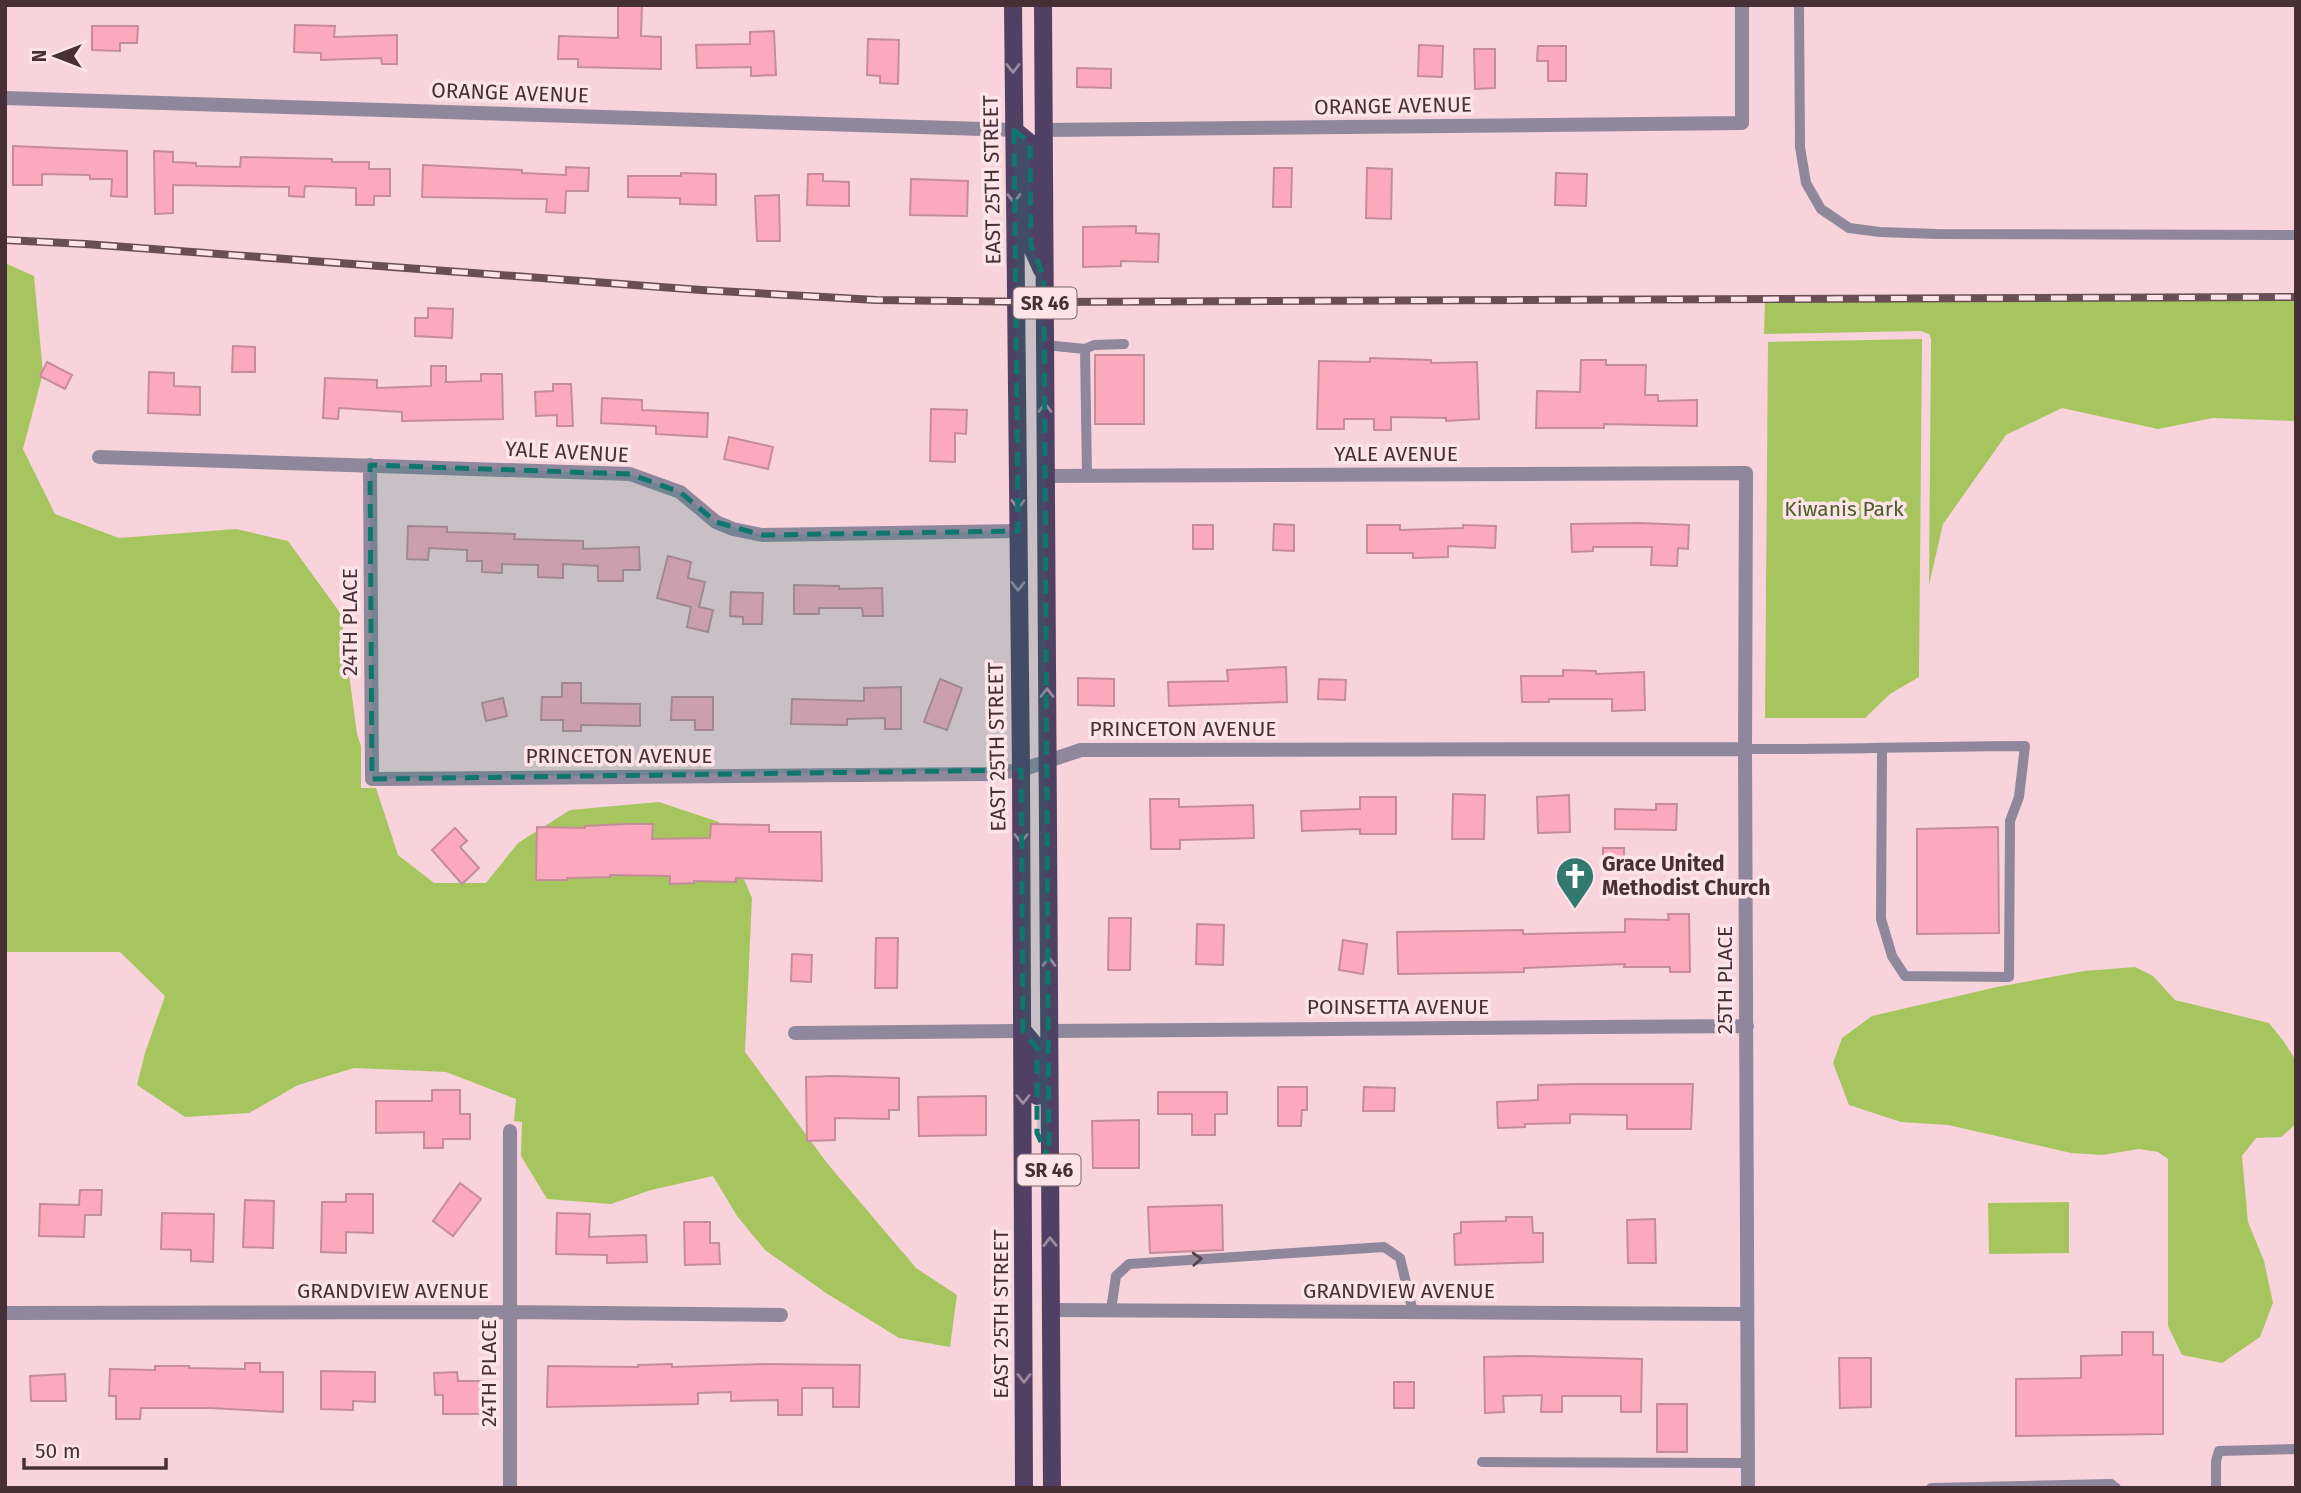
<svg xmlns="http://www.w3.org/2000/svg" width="2301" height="1493" font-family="'Fira Sans',sans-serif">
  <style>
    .green { fill: #a7c55e }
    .building { fill: #fca9be; stroke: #c58d9b; stroke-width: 2 }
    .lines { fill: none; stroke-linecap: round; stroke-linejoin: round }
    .service { stroke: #8f879c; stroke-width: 10 }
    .minor { stroke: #8f879c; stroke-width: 14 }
    .primary { stroke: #504164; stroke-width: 18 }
    .rail-casing { stroke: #694f55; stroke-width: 8 }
    .rail { stroke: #fde4e9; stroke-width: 5; stroke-dasharray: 16; stroke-linecap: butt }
    .oneway { stroke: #9e8aa0 }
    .oneway2 { stroke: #55414a }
    .marked { fill: #0f766e; fill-opacity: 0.2; stroke: #0f766e; stroke-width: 5; stroke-dasharray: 14 9; stroke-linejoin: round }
    .labels { text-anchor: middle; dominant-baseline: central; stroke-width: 7; stroke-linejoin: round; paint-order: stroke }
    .shield { fill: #fde4e9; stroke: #7e666b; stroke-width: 2 }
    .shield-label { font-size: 19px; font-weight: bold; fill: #473035 }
    .street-label { font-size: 21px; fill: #473035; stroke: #fde4e9 }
    .park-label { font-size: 21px; fill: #4d5d27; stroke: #fde4e9 }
    .poi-label { font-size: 21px; font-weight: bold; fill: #473035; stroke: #fde4e9; text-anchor: start }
  </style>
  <rect width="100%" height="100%" fill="#f8d3db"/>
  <path class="green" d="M5 263 34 276 43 373 23 449 55 514 119 538 236 529 288 541 341 614 357 734 361 746V788H376L398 855 434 883H486L518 843 570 810 659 802 719 822 752 898 745 1052 827 1163 916 1268 957 1295 950 1347 899 1338 826 1293 765 1250 737 1216 713 1176 651 1190 611 1204 547 1199 521 1156 522 1122 514 1121 516 1099 446 1072 354 1068 298 1085 249 1113 185 1117 137 1085 145 1053 165 996 120 952H5Z
    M2296 297V421L2213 418 2158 429 2062 408 2006 435 1943 524 1929 585 1931 339 1929 334 1921 331 1764 334 1765 299Z
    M1922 339 1919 677 1890 694 1865 718H1765L1768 342Z
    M2135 967 2153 976 2175 1000 2269 1023 2285 1043 2296 1061V1124L2281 1137 2256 1138 2242 1156 2248 1222 2264 1261 2273 1303 2260 1337 2222 1363 2182 1355 2168 1326V1159L2158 1152 2139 1149 2102 1155 2071 1153 1948 1125 1901 1122 1849 1105 1833 1063 1842 1038 1872 1016 1997 987 2084 971Z
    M2069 1202V1253L1989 1254 1988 1203Z"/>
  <path class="building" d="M618 5H642L641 36 661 37V69L578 67V59H558L559 36 618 38Z
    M295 25 335 26 334 37 397 35V64H382L381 58 321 60V53L294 52Z
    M92 26H138L137 43H120V51L92 50Z
    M774 31 776 75 751 76V67L697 68 696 45 750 44V32Z
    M868 39 899 40 898 84 880 83V76L867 75Z
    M1419 45 1443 46 1442 77 1418 76Z
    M1538 46H1566V81H1548V61H1537Z
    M1474 49H1495V88L1475 89Z
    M1077 68 1111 69V88L1077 87Z
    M13 146 127 151V197L111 196 112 179H90V175L42 174V185H13Z
    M154 151 173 152V162L196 163V166L240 167 241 157 332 159V162H369V169H390V196H374V205H356V188L305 186 304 197 289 196V187L173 185V213L155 214Z
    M423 165 522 170V173L566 175V167L589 168 588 191H566L565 213 546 212 547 199 422 197Z
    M1274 168H1292L1291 207H1273Z
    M1367 168 1392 169 1391 219 1366 218Z
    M681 173 716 174V205L680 204V198L628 197V176H681Z
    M1556 173 1587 174 1586 206 1555 205Z
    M808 174H823V181L849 182V206L807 205Z
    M911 179 968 181 967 216 910 215Z
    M779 195 780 241H757L755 196Z
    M1136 226V233L1159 234 1158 262 1121 261V266L1083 267V227Z
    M428 308 453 309 452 338 415 336V318H428Z
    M233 346 255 347V372H232Z
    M1095 355H1144V424H1095Z
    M1370 358 1431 360V363L1477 362 1479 419 1446 421V418L1391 417V430H1374V419H1344V429H1317L1319 361 1370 362Z
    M1581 360H1606V365H1646L1645 395H1658V401L1697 400V426L1604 424V428H1536L1537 391 1580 392Z
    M47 362 72 375 65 389 40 376Z
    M431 366H446V382L481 381V374H502L503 419 402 421V412L339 408 338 419 323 418 325 378 377 380V388L431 386Z
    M149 372 174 373V386L200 387V415L148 413Z
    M553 384H571L573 426H557V415L536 416 535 392 553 391Z
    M602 398 642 400V410L708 413 707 437 656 434V426L601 423Z
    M931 409 967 410 966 434 955 433V462L930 461Z
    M729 437 773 447 768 469 724 459Z
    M1639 523 1689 525 1688 549 1678 548 1677 566 1651 565 1652 547H1593V551L1572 552 1571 524Z
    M1274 524 1294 525V551L1273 550Z
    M1193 525H1213V549H1193Z
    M1367 525H1400V530L1463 528V525L1496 526 1495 548 1448 546V557L1413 558V553H1367Z
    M408 526 447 527V532L515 534 514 539 583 541V549L639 547 640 570H623V581H598V566L563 564V578L538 577V565L502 564V573L482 572V561H467V550L429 548 428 560 407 559Z
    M668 556 691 562 688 578 705 582 699 607 713 610 708 632 687 627 691 607 657 598Z
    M794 585 839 586V589L882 588 883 616H863L862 608H819V614H794Z
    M731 592 763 593 762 624H743V617L730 616Z
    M1286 667 1287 702 1169 706 1168 682 1228 681 1227 670Z
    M1563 670 1596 671V674L1644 672 1645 710 1612 711V699H1549V702H1522L1521 676H1563Z
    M1078 678 1114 679V706L1078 705Z
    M940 679 962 688 947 730 924 722Z
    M1319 679 1346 680 1345 700 1318 699Z
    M562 683H581V703L640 704V726L581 725V731H563V720H541L542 697H562Z
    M901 687V729H885V718L847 719V725L791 724 792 699 864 701V688Z
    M672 697H713V730H695V720H671Z
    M503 698 507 716 486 721 482 703Z
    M1453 794 1485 795 1484 839H1452Z
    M1569 795 1570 832 1538 833 1537 797Z
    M1360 797H1396V834H1360V829L1302 831 1301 811 1360 809Z
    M1150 799H1179V807L1253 805 1254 838 1180 840V849H1151Z
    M1656 804H1677L1676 830 1615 829V809L1656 810Z
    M628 824H653L652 839 710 838 711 824 769 825V832H821L822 881 736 878V882L694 881V883L670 884V876L610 875V877L567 878V880H536L537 827 585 828V826Z
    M1998 827 1999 933 1917 934V829Z
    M455 828 467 841 460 847 479 868 462 884 432 850Z
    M1603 848H1624V869L1603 870Z
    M1668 914H1689L1690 972H1670V967H1624L1625 964 1524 968V972L1398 974 1397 932 1523 930V934L1625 932V919L1669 920Z
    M1109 918H1131L1130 970H1108Z
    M1197 924 1224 925 1223 965 1196 964Z
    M876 938H898L897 988H875Z
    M1343 940 1367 944 1363 974 1339 970Z
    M792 954 812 955 811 982 791 981Z
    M834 1076 899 1078V1110H889V1119L835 1118V1140L807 1141 806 1077Z
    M1580 1084H1693L1691 1129H1627V1115L1570 1114V1123L1525 1124V1127L1498 1128 1497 1102 1538 1100V1085Z
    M1278 1087H1307V1110H1302L1301 1126H1278Z
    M1364 1087 1395 1088 1394 1111H1363Z
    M432 1090H460V1114H470V1139H443V1148H424V1132L376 1133V1101H432Z
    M1158 1092H1227V1114H1215V1135H1192V1114H1158Z
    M986 1096V1135L919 1136 918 1097Z
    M1139 1120V1168H1093L1092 1121Z
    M460 1183 481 1199 453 1236 433 1221Z
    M80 1190H102L101 1215H85L84 1237 39 1236 40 1204 79 1205Z
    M346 1194H373V1233L346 1232V1253L321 1252 322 1202H346Z
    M245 1200 274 1201 273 1248 243 1247Z
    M1222 1205 1223 1250 1150 1253 1148 1207Z
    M162 1213 214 1214 213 1262 191 1261V1250L161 1249Z
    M557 1213 590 1214 589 1237 646 1235 647 1262 607 1263V1255L556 1254Z
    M1506 1217H1532L1533 1233H1543V1262L1455 1265 1454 1234 1461 1233V1222L1506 1221Z
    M1655 1219 1656 1263H1628L1627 1220Z
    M684 1222H710V1243H719L720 1264 685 1265Z
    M2122 1332H2153V1355H2163V1434L2016 1436V1379L2081 1378V1356L2122 1355Z
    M1519 1356 1642 1359 1641 1412H1621V1396H1562V1412H1541L1542 1395 1503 1396 1504 1412 1485 1413 1484 1357Z
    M1839 1358H1871V1407L1840 1408Z
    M245 1363H260V1372H283V1412L210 1408H141L140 1419H116V1396H109L110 1369 155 1370V1366H189V1368L245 1369Z
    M672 1364V1367L764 1364 860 1365 859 1407H833V1388H802V1415H778V1400L731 1401V1392L698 1393V1404L547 1407 548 1366 638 1367V1365Z
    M321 1371 375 1372V1402L353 1401V1410L321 1409Z
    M457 1372 458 1381H483L484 1414H443V1395H435L434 1373Z
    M65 1374 66 1401H31L30 1376Z
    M1394 1382H1414V1408H1394Z
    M1657 1404H1687V1452H1657Z"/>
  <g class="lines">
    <path class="service" d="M1799 5 1800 147 1806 183 1821 209 1849 228 1880 232 1937 234 2296 235
      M1045 345 1085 349 1087 476
      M1085 349 1094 345 1124 344
      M1745 749C1838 750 1931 746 2025 746L2019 797 2010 821 2009 977 1905 976 1892 956 1881 919 1882 750
      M1111 1310 1116 1276 1129 1264 1384 1247 1400 1258 1413 1312
      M1482 1462 1748 1463
      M1931 1488 2111 1484 2116 1488
      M2216 1488V1461L2219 1451 2296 1449"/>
    <path class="minor" d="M5 98 1014 130
      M1043 130 1742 123V5
      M99 457 630 474 680 492 716 522 733 529 762 535 1018 531
      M370 465 372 779 988 774 1021 770 1081 750 1745 749
      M1046 476 1746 473 1745 749 1748 1488
      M1049 1031 1747 1026
      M795 1033 1023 1031
      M1051 1310 1747 1314
      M5 1313 509 1312 781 1315
      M510 1488V1131"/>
    <path class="primary" d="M1013 5 1021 770 1024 1488
      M1043 5 1052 1488
      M1014 130 1030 143 1031 245 1042 270
      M1023 1031 1037 1048V1096"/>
    <g class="rail-casing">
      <path id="rail" d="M5 240 85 244 701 290 876 300 1045 302 2296 297"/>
    </g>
    <use href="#rail" class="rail"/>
  </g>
  <defs><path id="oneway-chevron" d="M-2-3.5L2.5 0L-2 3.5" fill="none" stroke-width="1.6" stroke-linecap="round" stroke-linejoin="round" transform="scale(1.75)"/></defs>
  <g class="oneway">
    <use href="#oneway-chevron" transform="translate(1013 68) rotate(90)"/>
    <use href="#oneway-chevron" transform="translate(1014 198) rotate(89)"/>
    <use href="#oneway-chevron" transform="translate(1045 408) rotate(-90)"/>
    <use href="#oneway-chevron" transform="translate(1018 504) rotate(90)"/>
    <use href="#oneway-chevron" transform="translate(1018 586) rotate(90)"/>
    <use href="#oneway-chevron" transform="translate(1047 693) rotate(-90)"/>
    <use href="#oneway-chevron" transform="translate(1021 838) rotate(90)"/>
    <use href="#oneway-chevron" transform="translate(1049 962) rotate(-90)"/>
    <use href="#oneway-chevron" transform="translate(1023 1099) rotate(90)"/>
    <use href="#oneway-chevron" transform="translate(1050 1242) rotate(-91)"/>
    <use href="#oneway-chevron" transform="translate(1024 1378) rotate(90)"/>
  </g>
  <use class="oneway2" href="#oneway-chevron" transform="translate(1197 1259) rotate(-3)"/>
  <path class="marked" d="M1014 130 1030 143 1031 245 1044 277 1049 1159 1037 1133V1048L1023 1031 1021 770 372 779 370 465 630 474 680 492 716 522 762 535 1018 531Z"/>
  <defs>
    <g id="church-pin" transform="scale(2.0125)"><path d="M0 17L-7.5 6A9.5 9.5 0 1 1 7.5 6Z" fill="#33796f" stroke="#fde4e9"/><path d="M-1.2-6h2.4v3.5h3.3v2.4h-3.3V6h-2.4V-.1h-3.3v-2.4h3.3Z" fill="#fff"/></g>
  </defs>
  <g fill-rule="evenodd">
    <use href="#church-pin" x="1575" y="876"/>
  </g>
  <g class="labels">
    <g class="shield">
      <rect x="1013.5" y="287.5" width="63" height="31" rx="5"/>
      <rect x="1017.5" y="1154.5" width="63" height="31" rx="5"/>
    </g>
    <g class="shield-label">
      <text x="1045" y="303">SR 46</text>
      <text x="1049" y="1170">SR 46</text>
    </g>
    <g class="street-label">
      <text transform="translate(510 93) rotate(2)">ORANGE AVENUE</text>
      <text transform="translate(1393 106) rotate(-1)">ORANGE AVENUE</text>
      <text transform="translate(992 180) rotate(-91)">EAST 25TH STREET</text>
      <text transform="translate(567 452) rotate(3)">YALE AVENUE</text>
      <text x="1396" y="454">YALE AVENUE</text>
      <text transform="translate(350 622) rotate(-90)">24TH PLACE</text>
      <text x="1183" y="729">PRINCETON AVENUE</text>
      <text transform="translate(997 747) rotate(-91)">EAST 25TH STREET</text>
      <text x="619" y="756">PRINCETON AVENUE</text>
      <text transform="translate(1725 980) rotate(-90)">25TH PLACE</text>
      <text x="1398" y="1007">POINSETTA AVENUE</text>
      <text x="393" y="1291">GRANDVIEW AVENUE</text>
      <text x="1399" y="1291">GRANDVIEW AVENUE</text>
      <text transform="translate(1001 1314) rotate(-90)">EAST 25TH STREET</text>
      <text transform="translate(489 1373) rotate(-90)">24TH PLACE</text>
    </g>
    <g class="park-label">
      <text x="1844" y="509">Kiwanis Park</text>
    </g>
    <g class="poi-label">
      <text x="1602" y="864">Grace United<tspan x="1602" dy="24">Methodist Church</tspan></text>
    </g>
  </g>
  <rect width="2301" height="1493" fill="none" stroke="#473035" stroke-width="14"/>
  <g transform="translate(56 56) rotate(270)" stroke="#fde4e9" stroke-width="5" paint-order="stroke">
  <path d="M0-5L12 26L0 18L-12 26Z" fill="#473035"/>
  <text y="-10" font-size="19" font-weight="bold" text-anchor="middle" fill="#473035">N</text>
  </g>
  <path d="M24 1458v10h142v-10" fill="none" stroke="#473035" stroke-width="3.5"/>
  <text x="35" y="1458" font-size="21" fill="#473035" stroke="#fde4e9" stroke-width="5" paint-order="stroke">50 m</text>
</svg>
